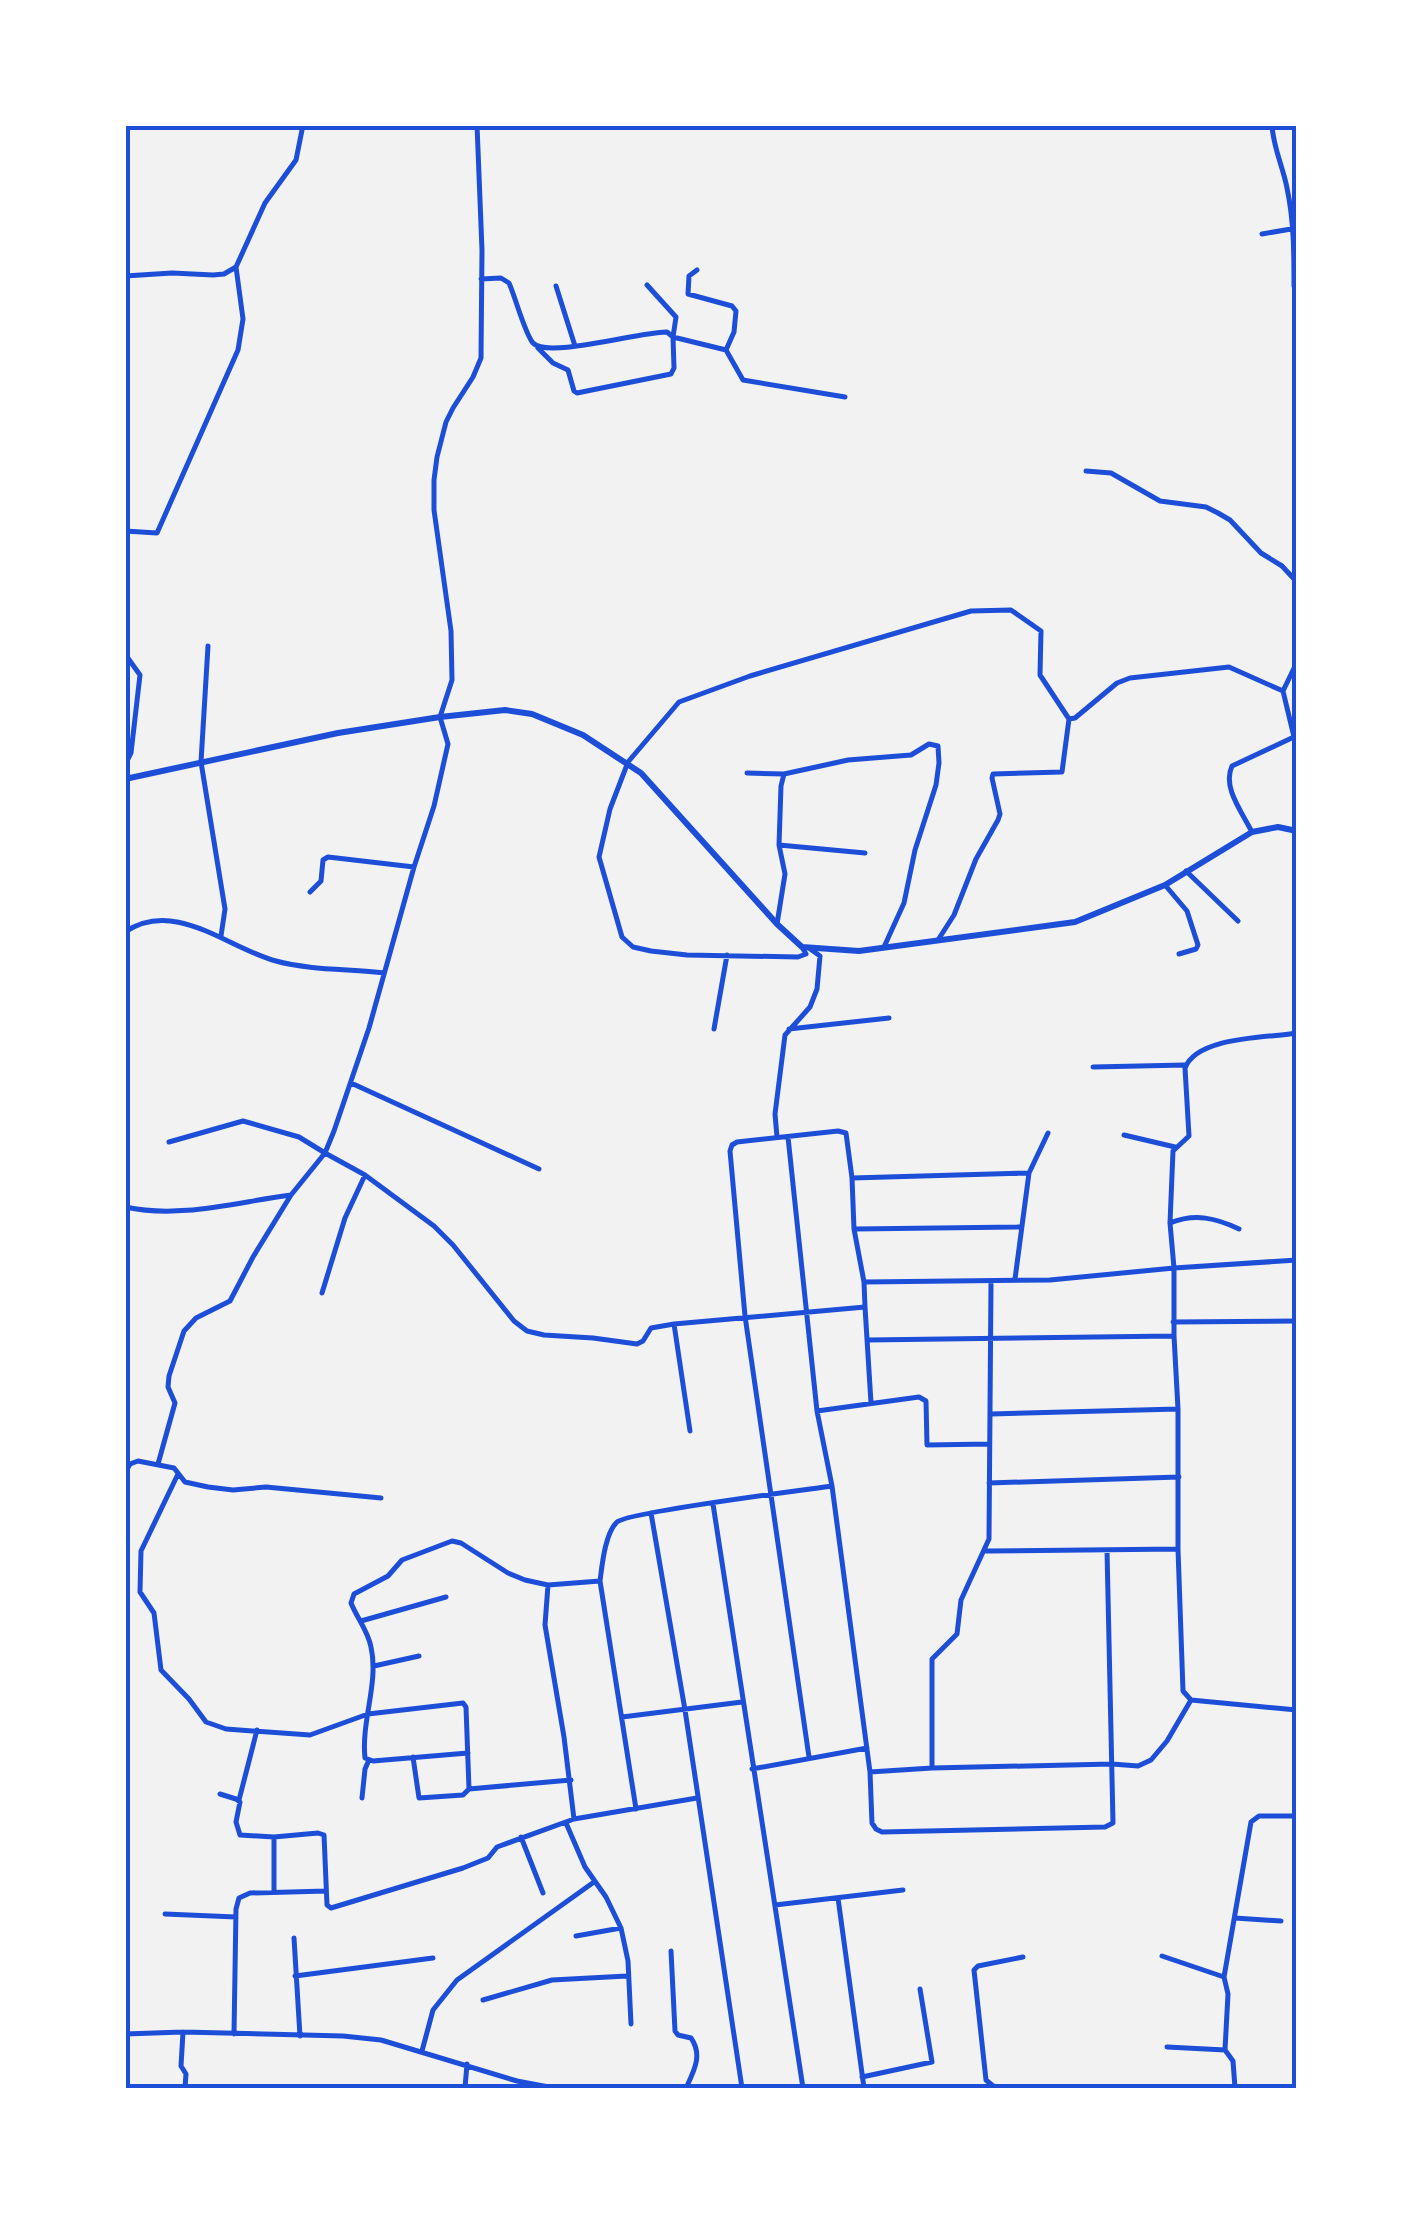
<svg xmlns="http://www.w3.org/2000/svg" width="1422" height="2213" font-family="Rubik,sans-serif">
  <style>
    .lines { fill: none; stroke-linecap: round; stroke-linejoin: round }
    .minor { stroke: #1d4ed8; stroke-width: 5 }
    .tertiary { stroke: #1d4ed8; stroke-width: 6 }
    .neatline { fill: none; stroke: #1d4ed8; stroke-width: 4 }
  </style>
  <rect width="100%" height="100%" fill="#f2f2f2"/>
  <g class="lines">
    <path class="minor" d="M477 125 482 250 481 358 473 377 453 408 446 422 437 457 434 480V510L451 631 452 680 440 717 448 744 434 806 414 867 369 1028 334 1131 325 1153 365 1175 434 1226 453 1245 514 1321 527 1331 544 1335 593 1338 637 1344 643 1341 651 1328 674 1324 865 1307 864 1282 1050 1280 1174 1268 1297 1260
      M1272 125C1273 147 1283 167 1287 188 1294 221 1294 253 1294 286
      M1262 234 1297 228
      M697 270 689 276 688 294 732 306 736 311 734 332 726 350
      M125 276 172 273 213 275 224 274 236 267 265 203 296 160 303 125
      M481 279 501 278 509 283C515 296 525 334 533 343 547 359 643 331 667 332L673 337 726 350 743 380 845 397
      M556 286 575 346
      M538 348 553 363 568 370 574 391 577 393 671 374 674 368 673 337 676 317 647 285
      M1086 471 1111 473 1160 501 1206 507 1218 513 1230 520 1261 553 1282 566 1295 580 1297 589
      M125 531 157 533 238 350 243 319 236 267
      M208 646 201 762 225 909 221 936
      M125 654 140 675 131 753 125 765
      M1283 691 1297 662
      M747 773 784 774
      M1252 832C1242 812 1222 787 1232 766L1296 736
      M779 845 865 853
      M1186 871 1238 921
      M1165 885 1187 911 1198 945 1196 949 1179 954
      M310 892 321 881 323 860 328 857 414 867
      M777 924 785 874 779 845 781 786 784 774 848 760 911 755 929 744 938 746 939 763 936 785 915 850 904 903 884 947
      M125 932C175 898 229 949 276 961 308 970 351 969 384 973
      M938 940 954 915 976 859 998 820 1000 814 992 778 993 774 1062 772 1069 719
      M802 947 806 954 798 957 687 955 651 951 633 947 622 937 599 857 610 809 628 762 679 702 750 676 971 611 1011 610 1041 631 1040 675 1069 719 1075 718 1117 683 1130 678 1229 667 1283 691 1294 737
      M714 1029 727 955
      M789 1029 889 1018
      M1297 1033C1268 1038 1197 1036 1185 1068L1189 1136 1173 1151 1170 1223 1174 1268V1336L1178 1409V1549L1183 1691 1191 1700 1297 1710
      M1093 1067 1185 1065
      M351 1083 539 1169
      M1124 1135 1175 1147
      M777 1137 775 1114 785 1035 810 1007 817 989 820 956 809 948
      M788 1137 817 1411 832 1486 870 1772 872 1823 876 1829 882 1832 1105 1827 1113 1823 1107 1550
      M852 1178 1029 1173
      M125 1207C181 1219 236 1202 291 1195
      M1170 1223C1195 1213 1216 1218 1239 1229
      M855 1229 1022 1227
      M1015 1279 1029 1173 1048 1133
      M322 1293 345 1218 365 1175
      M865 1307 871 1403
      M1173 1322 1297 1321
      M674 1324 690 1431
      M868 1340 1174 1336
      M817 1411 919 1397 926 1401 927 1445 989 1444
      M991 1414 1178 1409
      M158 1464 175 1403 168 1387 169 1376 184 1331 196 1318 230 1301 253 1257 291 1195 325 1153 299 1137 243 1121 169 1142
      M125 1473 130 1464 138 1461 174 1468 185 1482 208 1487 233 1490 266 1487 381 1498
      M178 1474 141 1551 140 1592 154 1613 161 1670 189 1699 206 1722 226 1729 310 1735 368 1714 463 1703 466 1707 469 1789 571 1780
      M989 1483 1179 1477
      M713 1504 803 2088
      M651 1513 685 1710 742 2088
      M986 1551 1178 1549
      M548 1585 545 1625 564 1737 574 1819 697 1798
      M361 1621 446 1597
      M374 1666 419 1656
      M622 1717 742 1702
      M468 1753 373 1761 365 1758C361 1721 379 1683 371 1647 368 1631 357 1618 351 1603L354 1594 388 1576 402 1560 452 1541 461 1543 508 1573 525 1580 548 1585 600 1581
      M413 1757 419 1798 463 1795 469 1789
      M809 1757 745 1316 730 1151 732 1145 737 1142 838 1131 846 1133 852 1178 854 1229 864 1282
      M932 1768V1659L957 1634 961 1600 989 1539 991 1282
      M752 1769 867 1748
      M870 1772 932 1768 1112 1764 1138 1766 1151 1760 1167 1741 1191 1700
      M220 1794 236 1799 240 1802 236 1822 240 1835 274 1837 318 1833 324 1835 327 1905 331 1908 463 1868 488 1858 497 1847 574 1819
      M362 1798 365 1769 369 1760
      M239 1800 257 1730
      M636 1809 600 1581C602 1566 605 1533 617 1522 627 1512 804 1490 832 1486
      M566 1823 585 1867 606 1897 621 1928 628 1961 631 2024
      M274 1837V1892
      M521 1837 543 1893
      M838 1898 864 2088
      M775 1905 903 1890
      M165 1914 236 1917
      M1235 1918 1281 1921
      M576 1936 621 1928
      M294 1938 300 2036
      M671 1951 675 2031 678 2035 691 2038C703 2055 694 2071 686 2088
      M1162 1956 1224 1977
      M295 1976 433 1958
      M483 2000 552 1980 627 1976
      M183 2032 181 2066 186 2074 185 2088
      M125 2034 183 2032 343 2036 381 2040 517 2081 554 2088
      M234 2034 236 1909 239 1898 250 1893 326 1891
      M1167 2047 1225 2050
      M422 2051 433 2010 457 1980 594 1882
      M862 2077 932 2062 920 1989
      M465 2088 467 2064
      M1005 2088 993 2086 986 2080 974 1970 978 1966 1023 1957
      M1235 2088 1233 2061 1225 2050 1228 1994 1224 1977 1251 1822 1259 1816H1297"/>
    <path class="tertiary" d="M125 779 338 733 440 717 505 710 532 714 583 735 641 773 777 924 802 947 859 951 1075 922 1165 885 1252 832 1278 827 1297 831"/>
  </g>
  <rect width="1422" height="2213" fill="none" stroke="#ffffff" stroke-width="255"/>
  <rect x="128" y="128" width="1166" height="1958" class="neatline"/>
</svg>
